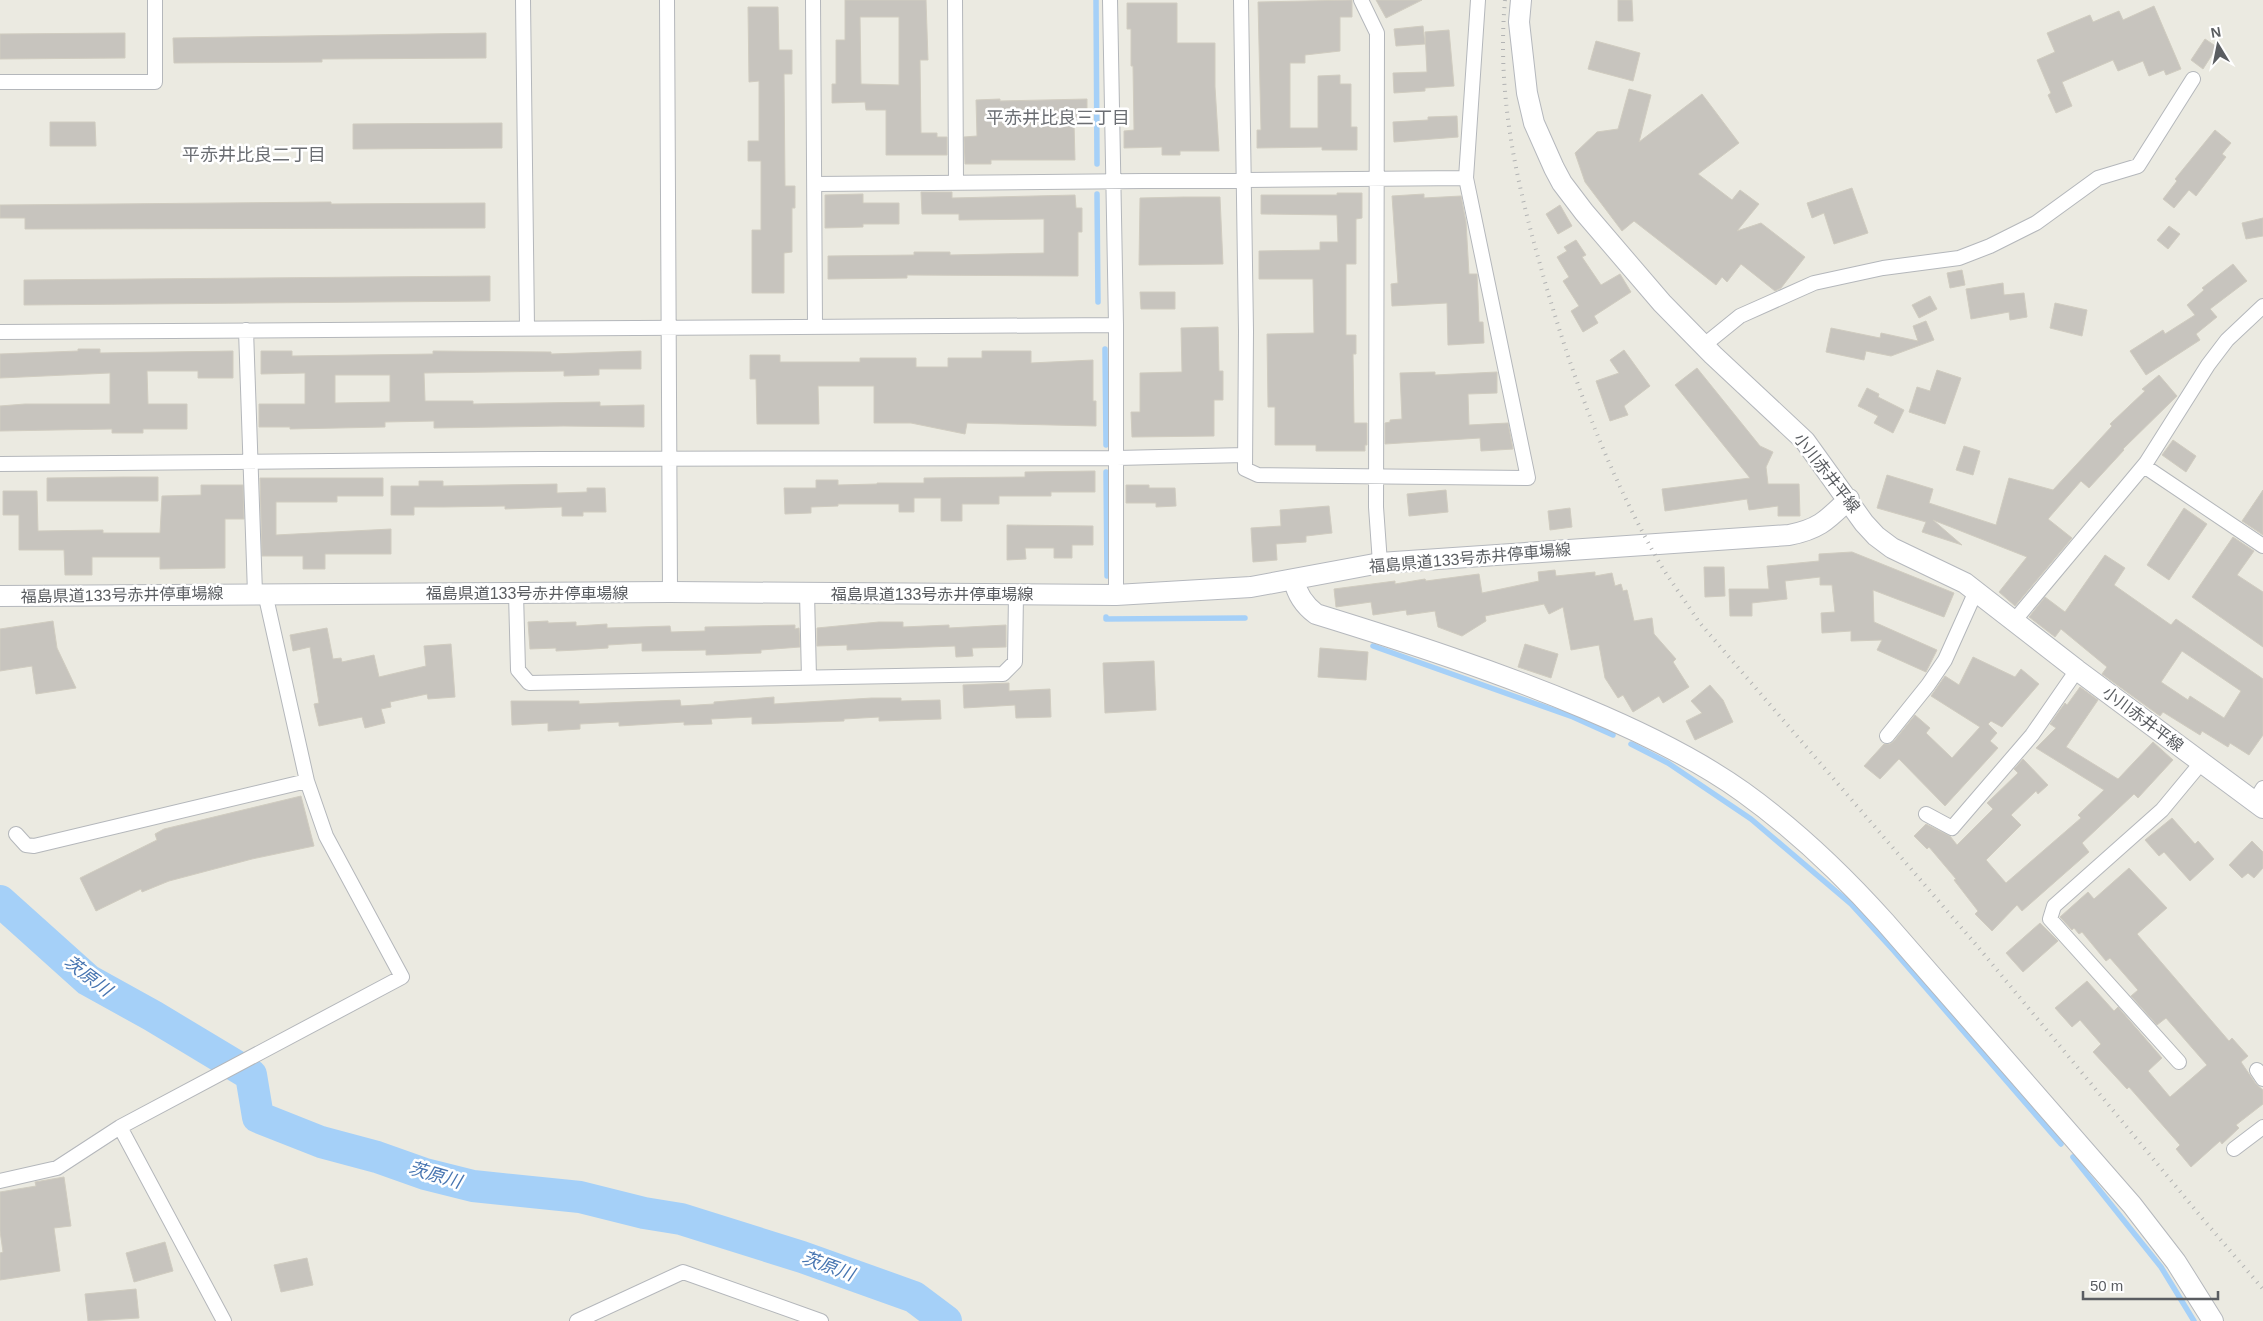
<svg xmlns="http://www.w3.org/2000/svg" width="2263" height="1321" font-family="Arial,'Noto Sans JP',sans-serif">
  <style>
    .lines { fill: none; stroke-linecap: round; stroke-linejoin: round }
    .stream { stroke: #a5d0f8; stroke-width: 5.5 }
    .river { stroke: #a5d0f8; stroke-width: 32 }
    .building { fill: #c7c4be; stroke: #d0ccc0; fill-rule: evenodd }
    .street-casing { stroke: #b4b7bb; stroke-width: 16 }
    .secondary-casing { stroke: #b5b8bd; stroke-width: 22 }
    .street { stroke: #fff; stroke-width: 14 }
    .secondary { stroke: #fff; stroke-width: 20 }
    .rail { stroke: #b2b3b3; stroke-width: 4; stroke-dasharray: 1 6; stroke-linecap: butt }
    .labels { text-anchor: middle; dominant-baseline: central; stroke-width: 5; stroke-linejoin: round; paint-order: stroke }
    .street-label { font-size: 16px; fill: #5a5d61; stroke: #fff }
    .neighbourhood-label { font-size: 18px; fill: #6b6e73; stroke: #fff }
    .water-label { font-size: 18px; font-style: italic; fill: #4775b1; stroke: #fff }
  </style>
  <rect width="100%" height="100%" fill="#ebeae1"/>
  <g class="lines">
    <path class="stream" d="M1096 0 1097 164
      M1097 194 1098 302
      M1105 349 1106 445
      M1106 472 1107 576
      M1106 617V619L1245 618
      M1373 646 1573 717 1613 735
      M1631 744 1668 763 1751 819 1851 904 1894 951 2061 1144
      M2073 1157 2161 1267 2194 1321"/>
    <path class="river" d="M0 901 88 980 153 1016 251 1075 258 1117 321 1142 377 1157 425 1174 473 1186 580 1197 644 1213 681 1219 802 1257 914 1297 946 1321"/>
  </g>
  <path class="building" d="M845 0H926L928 60H920L921 133H937V137H947V155H886V110H866L865 102 832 103V84H836V40H845ZM860 17H899V85L861 84Z
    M1352 0V17H1340V51L1305 55V63H1290V128H1318V76L1340 75V84H1351V127H1357V150H1322V147L1257 148V130H1261L1258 2Z
    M1376 0H1422L1386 18Z
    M1618 0H1632L1633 21H1618Z
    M1127 3H1177V43H1215V87L1219 151H1180V155H1162V147L1124 148V131L1134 130 1133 66H1131V29H1127Z
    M2154 6 2181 69 2166 75 2164 70 2149 76 2143 61 2118 71 2113 60 2062 82 2072 106 2056 113 2048 95 2051 93 2037 60 2055 52 2047 33 2090 15 2093 22 2119 11 2123 20Z
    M748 7H778L779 50H792V74H784L785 186H795V208H792V252L784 253V293H752V230H761V161H748V141H759V81L749 82Z
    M1423 26 1425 44 1396 46 1394 29Z
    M1449 30 1454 86 1425 88V91L1394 93 1393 73 1427 72 1425 32Z
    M125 33V58L0 59V34Z
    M486 33V58L322 59V62L174 63 173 38Z
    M2205 39 2217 47 2203 69 2191 60Z
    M1596 41 1640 53 1633 81 1588 69Z
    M1629 89 1651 95 1639 142 1702 94 1739 143 1698 174 1732 200 1740 190 1759 204 1737 231 1761 223 1805 257 1781 288 1775 291 1741 264 1727 282 1722 277 1716 285 1634 221 1622 231 1585 182 1575 153 1597 132 1618 129Z
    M1000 99V101L1087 99V123H1074L1075 160H991V164H965L964 137 977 136 976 100Z
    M1457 116 1458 137 1394 142 1393 122 1428 120V117Z
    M50 122H95L96 146H50Z
    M502 123V148L353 149V124Z
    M2215 130 2231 143 2222 154 2226 157 2196 196 2189 190 2174 208 2163 199 2177 181 2175 179Z
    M1852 188 1868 233 1834 244 1824 213 1812 218 1807 203Z
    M921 192H952V198L1075 195 1076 208H1082V232H1078V276L907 275V278L828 279V256L914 255V252H950V255L1044 253V219L959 220V214H922Z
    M1337 193H1362V218L1356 219V264H1346V335H1356V354H1353L1354 423H1367V445H1365V451H1316V445H1275V407H1268L1267 334 1314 333 1313 279H1259V251L1320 250V242H1338L1337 215 1261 214V195H1337Z
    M863 194V203H899V224H863V227L825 228V195Z
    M1424 194V198L1461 196 1466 222 1469 274H1477L1479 322H1483L1484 343 1448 345 1447 303 1392 306 1391 284 1398 283 1392 196Z
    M1184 197H1220L1223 264 1139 265 1140 198Z
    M331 202V204L485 203V228L25 229V218H0V205Z
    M1560 205 1572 226 1558 234 1546 214Z
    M2263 218V236L2246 239 2242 223Z
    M2169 226 2180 234 2168 249 2157 240Z
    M1576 240 1586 255 1582 257 1601 285 1620 274 1631 292 1594 316 1598 323 1583 332 1571 311 1579 306 1563 281 1569 277 1557 257 1567 251 1564 247Z
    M2233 264 2247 281 2210 309 2217 317 2196 334 2200 340 2146 375 2130 351 2163 330 2165 334 2195 315 2187 305 2204 290 2202 288Z
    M1962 270 1965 285 1950 288 1947 273Z
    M490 276V301L24 305V280Z
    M2003 283 2004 295 2024 293 2027 317 2010 320 2009 312 1971 319 1966 289Z
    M1140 292H1175V309H1141Z
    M1930 296 1937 309 1919 318 1912 305Z
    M2055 303 2087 310 2082 336 2050 328Z
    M1926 321 1934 340 1891 356 1866 351 1864 360 1826 352 1831 328 1880 338 1881 333 1918 341 1913 326Z
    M1218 327 1219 371H1223V400H1214V436L1132 437 1131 412H1140V373L1182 372 1181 328Z
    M78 349H100V353L233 351V378H198V371H147L148 404H187V429H143V433H112V429L0 431V406L25 404H110V373L0 378V354L78 351Z
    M1624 350 1650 386 1624 406 1628 415 1610 421 1596 381 1619 373 1610 360Z
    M261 351H292V356L433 354V351L551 352V354L641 351V369H599V375L564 376V371L424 373 425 401H473V404L600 402V406L644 405V427L564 426 434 428V421L385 422V427L290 429V427H259V404H305V373L261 374ZM335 375H390V402L335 403Z
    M982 351H1031V363L1093 360V401H1096V426L967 423 965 434 911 423H874V386H818L819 424H757L756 379H750V355H780V362H860V358H916V367H948V358H982Z
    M1697 368 1760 446 1773 452 1766 467 1768 484H1799L1800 516H1778V506L1749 510 1747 499 1665 511 1662 489 1750 478 1675 385Z
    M1937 370 1961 378 1945 424 1909 412 1917 387 1930 391Z
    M1435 372V375L1497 372V393L1468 394 1469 425 1508 423 1513 449 1481 451 1480 438 1385 444V423L1390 422V420L1402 419 1400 373Z
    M2159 375 2177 396 2123 449 2124 450 2089 488 2081 481 2048 519 2072 538 2015 606 1999 592 2027 557 1933 520 1962 545 1922 532 1926 522 1877 508 1887 475 1933 489 1929 503 1996 525 2009 478 2053 490 2112 426 2110 424 2145 391 2142 389Z
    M1867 388 1879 394 1878 397 1904 410 1893 433 1874 423 1878 416 1858 406Z
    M2173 440 2196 456 2186 472 2162 455Z
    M1964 446 1980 451 1973 475 1956 470Z
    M1095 471V492H1051V496H999V504H962V521H941V498H914V512H899V504H838V506L811 507V513L785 514 784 488H816V480H838V485L877 484V483H924V478L1025 477V472Z
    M124 477H158V501H47V478Z
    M260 478H383V496H337V502H276V535L391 529V554H325V569H303V556H262Z
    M419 481H443V486L557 484V493L587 492V488H605L606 512H583V516H562V507L505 509V506L443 507H414V515H391V486H419Z
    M201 485H243L244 519H225V568L160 569V557H92V575H65L64 550H19V515H3V491H37L38 531 103 530V533H160L162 496 201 495Z
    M1126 485H1149V488H1175L1176 506 1156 507V503H1126Z
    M1446 490 1448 512 1409 516 1407 494Z
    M2263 490V535L2242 521Z
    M1329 506 1332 533 1306 536V542L1276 544 1277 560 1253 562 1251 528 1281 526 1280 510Z
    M1570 508 1572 527 1550 530 1548 511Z
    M2184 508 2207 524 2169 580 2147 565Z
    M1007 525 1093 526V545H1072V558H1054V548H1025L1026 559 1007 560Z
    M2233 537 2254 551 2237 575 2263 592V647L2192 597Z
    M1852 552 1954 593 1944 617 1873 590 1874 622 1937 650 1926 672 1877 650 1882 640 1851 641V631L1822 633 1821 613 1835 612 1832 585H1820V577L1785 581 1787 599 1752 603V616H1730L1729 589H1769L1767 566 1819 561V554Z
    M2105 555 2125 568 2114 585 2171 625 2176 619 2263 679V735L2249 755 2230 743 2228 747 2202 731 2200 735 2163 712 2160 716 2102 674 2107 667 2061 629 2055 637 2029 617 2045 597 2065 612ZM2182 651 2241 691 2224 718 2190 696 2188 700 2161 682Z
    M1704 567H1724L1725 596 1705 597Z
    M1555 570 1556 576 1595 572V576L1612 573 1615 586 1621 584 1623 591 1627 590 1634 621 1652 618 1654 634 1676 659 1673 662 1689 687 1663 703 1659 696 1633 712 1623 695 1618 698 1605 678 1599 645 1571 650 1563 607 1549 614 1544 604 1485 616 1486 621 1462 636 1438 627 1435 611 1407 615 1406 610 1373 615 1371 602 1336 607 1334 589 1395 581V584L1425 579 1426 581 1479 574 1482 593 1539 581 1538 572Z
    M53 621 57 648 76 688 36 694 32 666 0 671V629Z
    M548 621V623L576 622V626L607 624V628L670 626 671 632 705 631V627L795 625V629L799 628 800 647 761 650V653L706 655V650L642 651V643L608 645V648L577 650 556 651V648L530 649 528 622Z
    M879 622H903V627L949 625V628L1006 625V647L972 648 973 656 956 657 955 646 847 650V645L817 646V628Z
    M327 628 333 659 341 658 342 662 374 655 379 677 426 666 424 646 451 644 455 697 428 699 427 694 390 702 391 707 381 709 385 723 365 728 362 717 319 726 314 704 319 703 310 647 293 651 290 635Z
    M1525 644 1558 654 1551 678 1518 667Z
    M1320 648 1368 652 1366 680 1318 677Z
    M1973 657 2015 677 2021 669 2039 684 2002 727 1991 721 1988 724 1997 733 1990 741 1998 748 1945 806 1899 759 1880 779 1864 766 1884 744H1890L1894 741 1915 715 1930 728 1926 733 1952 758 1980 727 1931 696 1945 676 1959 685Z
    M1154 661 1156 710 1105 713 1103 663Z
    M1009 683V691L1050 689 1051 717 1016 718 1015 705 964 708 963 685Z
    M1710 685 1723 700 1733 722 1695 740 1686 721 1702 713 1691 701Z
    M2080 687 2098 700 2066 747 2118 779 2153 742 2173 760 2138 798 2134 794 2082 843 2089 852 2022 911 2017 905 1992 931 1975 914 1978 911 1954 880 1956 879 1929 847 1927 849 1914 836 1926 824 1950 836 1957 845 1993 809 1987 803 2018 773 2014 769 2023 759 2048 785 2038 794 2036 791 2011 815 2021 825 1986 860 2006 883 2081 818 2078 815 2104 790 2036 748 2056 728 2050 724 2065 703 2067 705Z
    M774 697V704L872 698H901V701L940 700 941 719 879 721V717L844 719V721L752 724V717L711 719 712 724 684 725V722L619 726V722L580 724V729L548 731V723L512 725 511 701H579V704L680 700 681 706 714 704V702Z
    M301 796 314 846 252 859 169 881 142 892 141 889 96 911 80 878 157 840 155 834 164 829Z
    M2172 818 2195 844 2198 841 2214 859 2190 881 2164 852 2159 856 2145 840Z
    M2252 841 2263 852V868L2254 878 2248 873 2242 878 2229 865Z
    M2129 868 2167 908 2137 934 2229 1041 2232 1038 2248 1056 2241 1062 2256 1084 2263 1090V1104L2236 1125 2239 1128 2222 1144 2220 1141 2191 1167 2176 1149 2180 1145 2129 1087 2127 1089 2093 1052 2101 1044 2080 1020 2072 1027 2055 1008 2087 981 2114 1011 2118 1007 2162 1058 2148 1071 2170 1097 2207 1065 2166 1018 2157 1025 2131 996 2138 990 2110 958 2106 961 2082 932 2079 934 2074 928 2072 930 2060 917 2088 892 2094 899Z
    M2040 923 2058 941 2023 972 2006 953Z
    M64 1177 71 1226 54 1228 60 1271 0 1280V1253L3 1252 0 1231V1192L36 1186 35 1182Z
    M165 1242 173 1271 134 1282 126 1253Z
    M307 1258 313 1285 281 1292 274 1265Z
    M136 1289 139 1318 88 1321 85 1294Z"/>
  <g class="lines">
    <g class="street-casing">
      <path id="street" d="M523 0 527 328
        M667 0 670 592
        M813 0 815 326
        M955 0 956 182
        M1110 0 1116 325V595
        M1241 0 1246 331 1245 469 1258 475 1528 478 1466 178 1478 0
        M1361 0 1377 33 1376 507 1380 563
        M0 82H155V0
        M815 184 1466 178
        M246 330 255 593
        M0 332 1116 325
        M1703 346 1740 316 1814 283 1883 268 1959 258 1990 246 2036 223 2098 178 2138 166 2193 79
        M0 464 542 459 1117 458 1245 455
        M2144 466 2263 546
        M516 593 518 670 529 683 1003 674 1015 662 1016 594
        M807 593 809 678
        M2014 621 2146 463 2208 365 2227 340 2263 306
        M1887 736 1928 685 1945 660 1976 591
        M2255 801 2263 788
        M1926 814 1952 828 2032 735 2077 670
        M16 834 26 845 34 846 307 781
        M2179 1062 2050 919 2054 906 2162 810 2201 763
        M2257 1070 2263 1079
        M120 1127 224 1321
        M2234 1149 2263 1127
        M0 1181 57 1168 120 1127 402 977 326 836 307 781 265 593
        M577 1321 683 1272 821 1321"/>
    </g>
    <g class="secondary-casing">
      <path id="secondary" d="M1521 0 1519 22 1527 93 1534 123 1554 168 1562 183 1584 212 1662 303 1713 355 1805 441 1864 523 1876 536 1892 548 1965 583 2077 670 2263 808
        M1294 580C1297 595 1304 605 1316 614 1407 642 1496 671 1584 708 1639 731 1694 757 1743 792 1796 830 1842 874 1885 922L2132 1205 2176 1262 2213 1321
        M0 596 670 592 1116 595 1251 587 1380 563 1789 535C1820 529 1828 519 1849 499"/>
    </g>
    <use href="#street" class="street"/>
    <use href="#secondary" class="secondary"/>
    <path class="rail" d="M1505 0C1497 89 1514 172 1538 257 1567 363 1604 466 1659 562 1671 582 1686 602 1699 622L1978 947 2202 1218 2263 1289"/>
  </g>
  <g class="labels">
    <g class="street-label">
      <text transform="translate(1827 473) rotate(52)">小川赤井平線</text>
      <text transform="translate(1470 558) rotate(-5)">福島県道133号赤井停車場線</text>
      <text x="527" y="593">福島県道133号赤井停車場線</text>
      <text x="932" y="594">福島県道133号赤井停車場線</text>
      <text transform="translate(122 595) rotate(-1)">福島県道133号赤井停車場線</text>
      <text transform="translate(2143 719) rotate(37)">小川赤井平線</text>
    </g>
    <g class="neighbourhood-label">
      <text x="1058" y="118">平赤井比良三丁目</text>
      <text x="254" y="155">平赤井比良二丁目</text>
    </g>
    <g class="water-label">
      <text transform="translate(88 976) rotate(37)">茨原川</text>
      <text transform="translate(435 1175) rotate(16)">茨原川</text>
      <text transform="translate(828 1266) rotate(20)">茨原川</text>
    </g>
  </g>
  <g transform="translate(2218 45) rotate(350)" stroke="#ffffff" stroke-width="4" paint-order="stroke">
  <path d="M0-4L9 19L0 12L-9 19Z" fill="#5a5d61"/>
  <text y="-8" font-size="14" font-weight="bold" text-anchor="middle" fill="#5a5d61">N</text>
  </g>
  <path d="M2083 1291v8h135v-8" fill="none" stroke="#5a5d61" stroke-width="2.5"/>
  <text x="2090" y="1291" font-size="15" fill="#5a5d61" stroke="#ffffff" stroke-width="4" paint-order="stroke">50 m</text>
</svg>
